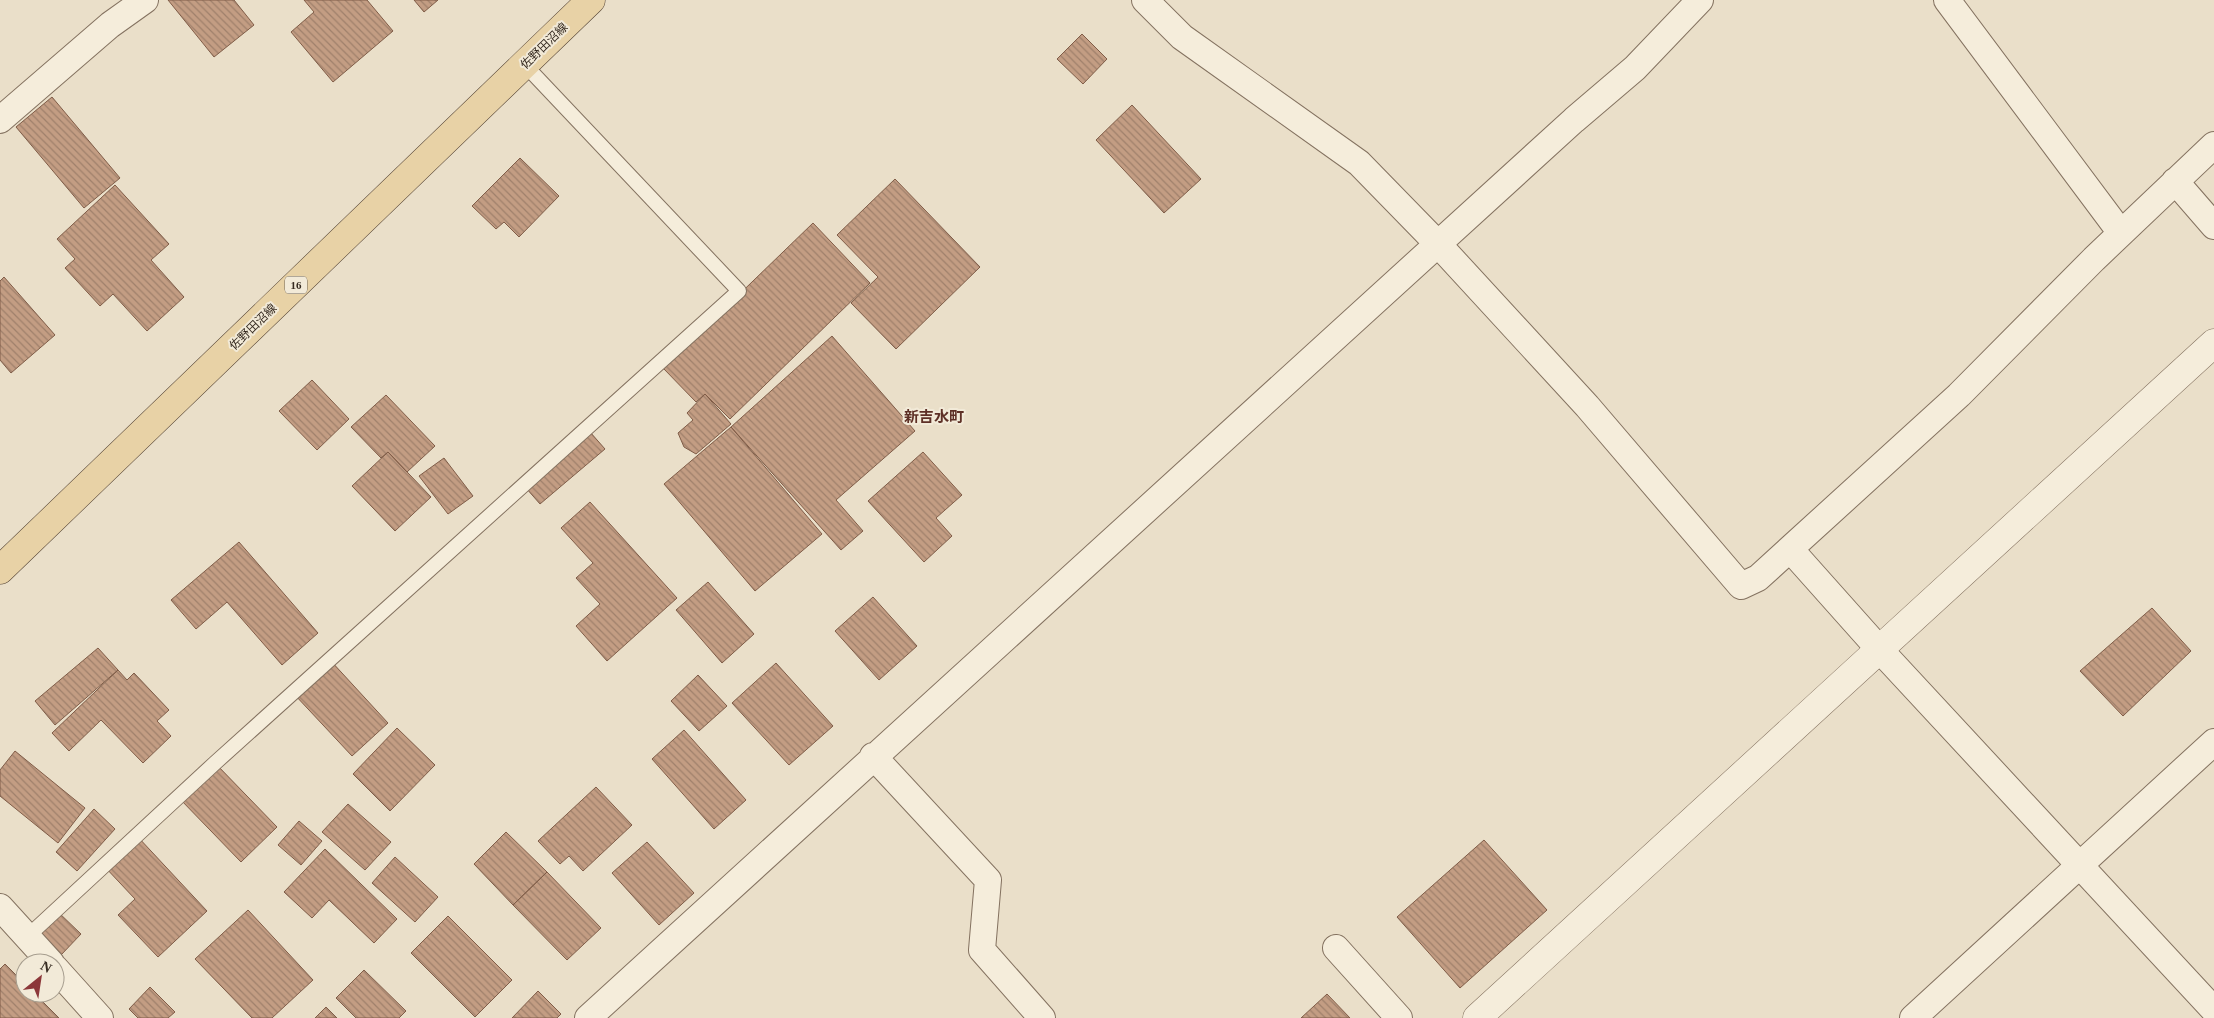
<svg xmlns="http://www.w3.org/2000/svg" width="2214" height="1018" font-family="'Times New Roman','Noto Sans JP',serif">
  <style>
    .building { fill: url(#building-back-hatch); stroke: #805d48 }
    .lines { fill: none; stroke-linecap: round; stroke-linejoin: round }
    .service-casing { stroke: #847260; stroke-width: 16 }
    .minor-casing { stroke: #847260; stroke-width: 28 }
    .tertiary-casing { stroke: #847260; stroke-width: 29 }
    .primary-casing { stroke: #524133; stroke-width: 29 }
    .service { stroke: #f5eddb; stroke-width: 14 }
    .minor { stroke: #f5eddb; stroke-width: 26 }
    .tertiary { stroke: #f5eddb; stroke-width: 28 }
    .primary { stroke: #e8d2a6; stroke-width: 28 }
    .labels { text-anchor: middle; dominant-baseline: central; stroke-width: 4; stroke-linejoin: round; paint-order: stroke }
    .shield { fill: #f2ead8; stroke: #6e6458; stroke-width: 1 }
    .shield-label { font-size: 11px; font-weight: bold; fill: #362b21 }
    .street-label { font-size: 12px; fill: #362b21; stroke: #f2ead8 }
    .quarter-label { font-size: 15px; font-weight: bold; fill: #5e3026; stroke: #f2ead8 }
  </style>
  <defs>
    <pattern id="building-back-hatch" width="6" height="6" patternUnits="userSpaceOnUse" patternTransform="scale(1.25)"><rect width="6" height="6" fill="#c39d83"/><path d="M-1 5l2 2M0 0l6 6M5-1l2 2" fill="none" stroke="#9f806b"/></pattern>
  </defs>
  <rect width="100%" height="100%" fill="#eadfc9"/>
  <path class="building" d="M168 0H234L254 25 214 57Z
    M304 0H367L393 31 333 82 291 32 314 12Z
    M414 0H438L424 12Z
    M1082 34 1107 59 1083 84 1057 59Z
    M52 97 120 178 84 208 16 127Z
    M1132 105 1201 179 1164 213 1096 140Z
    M520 158 559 196 519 237 504 222 496 229 472 206Z
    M895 179 980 267 896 349 851 303 878 277 837 235Z
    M115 185 169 244 151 260 184 297 147 331 113 294 100 306 65 268 75 259 57 239Z
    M813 223 870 283 730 419 705 394 696 402 663 368Z
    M4 277 55 335 11 373 0 360V281Z
    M832 336 915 431 836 500 863 531 841 550 731 427Z
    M312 380 349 419 317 450 279 411Z
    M705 394 731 424 696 454 684 447 678 433 693 420 687 413Z
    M386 395 435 446 407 472 388 452 381 458 351 427Z
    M583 424 605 449 540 504 519 480Z
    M731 427 822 534 755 591 664 484Z
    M388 452 431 497 395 531 352 486Z
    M923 452 962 495 936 518 952 536 924 562 868 501Z
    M444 458 473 496 448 514 419 476Z
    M590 502 677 598 607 661 576 626 600 604 576 578 593 563 561 528Z
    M239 542 318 633 282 665 227 602 196 629 171 600Z
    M708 582 754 634 722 663 676 610Z
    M873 597 917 646 879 680 835 631Z
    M2152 608 2191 651 2123 716 2080 671Z
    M98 648 118 670 55 725 35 701Z
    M330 660 388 723 352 756 294 694Z
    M776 663 833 726 789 765 732 703Z
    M118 670 127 680 134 673 169 710 157 721 171 736 143 763 101 720 69 751 52 733Z
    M698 675 727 706 699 731 671 701Z
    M397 728 435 765 390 811 353 774Z
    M684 730 746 800 714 829 652 759Z
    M15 751 85 808 58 843 0 796V770Z
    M215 763 277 827 241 862 179 798Z
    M596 787 632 825 583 871 569 856 560 864 538 841Z
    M348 804 391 842 365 870 322 832Z
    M94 809 115 829 77 871 56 852Z
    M299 821 322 841 301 865 278 845Z
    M506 832 547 872 513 905 474 864Z
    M137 836 207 911 158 957 118 915 135 899 104 866Z
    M1484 840 1547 910 1460 988 1397 917Z
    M647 842 694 893 659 925 612 873Z
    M325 849 397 919 374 943 329 900 312 918 284 892Z
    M395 857 438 897 415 922 372 883Z
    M547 872 601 928 567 960 513 905Z
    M56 910 81 934 61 955 37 928Z
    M248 910 313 980 272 1018H252L195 959Z
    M448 916 512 980 475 1017 411 953Z
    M5 964 25 984V993H34L59 1018H0V969Z
    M364 970 406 1011 399 1018H356L336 998Z
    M150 987 175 1012 168 1018H138L129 1009Z
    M538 991 561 1014 557 1018H512Z
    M1327 994 1350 1018H1301Z
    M326 1007 337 1018H315Z"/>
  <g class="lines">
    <g class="service-casing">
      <path id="service" d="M27 937 215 763 739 291 525 65"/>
    </g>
    <g class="minor-casing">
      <path id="minor" d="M1145 0 1182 37 1359 163 1438 244 1587 406 1741 586 1758 578 1959 395 2094 259 2214 145
        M1947 0 2121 233
        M0 120 110 25 145 0
        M2175 181 2214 226
        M1790 549 1880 650 2214 1010
        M873 756 988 880 982 950 1042 1018
        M0 907 51 963
        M1336 948 1399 1018
        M55 968 100 1018
        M588 1018 1574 120 1635 68 1700 0
        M1913 1018 2214 742"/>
    </g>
    <g class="tertiary-casing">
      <path id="tertiary" d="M1477 1018 2214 343"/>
    </g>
    <g class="primary-casing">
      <path id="primary" d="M0 570 591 0"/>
    </g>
    <use href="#service" class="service"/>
    <use href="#minor" class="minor"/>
    <use href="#tertiary" class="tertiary"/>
    <use href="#primary" class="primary"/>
  </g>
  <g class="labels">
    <rect class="shield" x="285" y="276.5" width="22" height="17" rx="4"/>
    <g class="shield-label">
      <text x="296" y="285">16</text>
    </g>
    <g class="street-label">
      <text transform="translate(544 46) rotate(-44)">佐野田沼線</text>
      <text transform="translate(253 327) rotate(-44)">佐野田沼線</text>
    </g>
    <g class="quarter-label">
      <text x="934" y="417">新吉水町</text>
    </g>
  </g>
  <g transform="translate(40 978) rotate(30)"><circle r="24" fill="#f2ead8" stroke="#a79e8f"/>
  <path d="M0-4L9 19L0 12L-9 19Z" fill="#8c3739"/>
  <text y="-8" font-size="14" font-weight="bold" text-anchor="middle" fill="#362b21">N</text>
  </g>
</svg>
